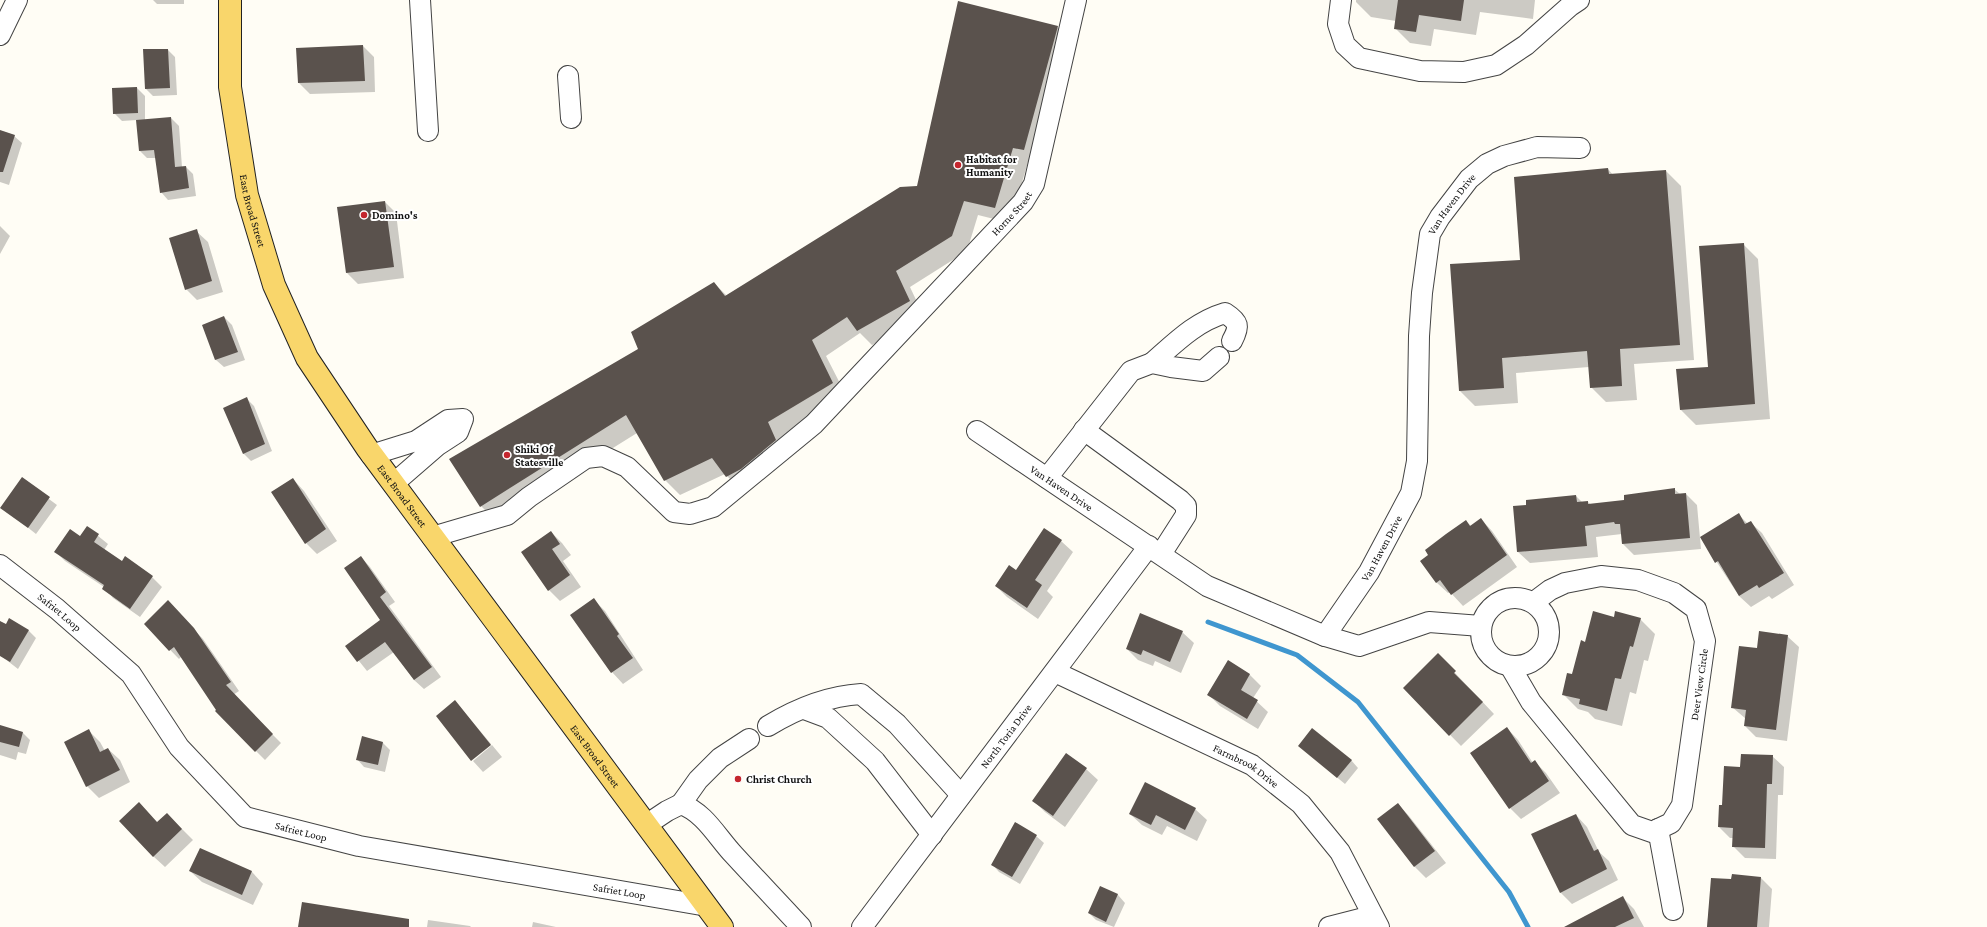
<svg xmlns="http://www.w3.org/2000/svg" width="1987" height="927" font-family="'Crimson Pro',serif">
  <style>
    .shadow { fill: #0003 }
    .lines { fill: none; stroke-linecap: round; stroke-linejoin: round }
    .stream { stroke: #3f96cf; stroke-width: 5 }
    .building { fill: #5a524d }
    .minor-casing { stroke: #444; stroke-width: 22 }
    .major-casing { stroke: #222; stroke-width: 24 }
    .minor { stroke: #fff; stroke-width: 20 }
    .major { stroke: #f9d66b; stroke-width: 22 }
    .poi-dot { fill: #c4262e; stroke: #fff; stroke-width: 1.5 }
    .labels { text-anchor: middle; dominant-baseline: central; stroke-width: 4; stroke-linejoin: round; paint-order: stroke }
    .poi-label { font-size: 11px; font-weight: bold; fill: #111; stroke: #fff; text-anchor: start }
    .street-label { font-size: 11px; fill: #111; stroke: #fff }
  </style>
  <rect width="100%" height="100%" fill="#fffdf5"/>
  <path class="shadow" d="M153 0H184V4H157Z
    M1356 0H1535L1533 19 1480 12 1476 35 1434 29 1431 46 1410 43 1395 28 1396 21 1371 17 1356 2Z
    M1057 27 1072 42 1039 164 1028 162 1010 223 978 215 967 251 910 287 924 317 872 345 860 333 826 356 848 399 782 437 790 456 742 491 725 474 680 495 665 480 637 433 496 521 481 506 639 349 714 283 727 296 917 187Z
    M363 46 374 57 375 92 310 94 299 83Z
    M168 50 175 57 177 95 153 96 146 89Z
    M137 88 145 96V120L171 118 179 126 182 167H186L193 174 196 196 168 200 161 192 156 158H147L140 151 137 120 122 121 114 113 113 89Z
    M0 131 14 136 22 143 9 185 0 182Z
    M1608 169 1613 175 1666 171 1681 186 1694 360 1634 364 1637 400 1606 402 1591 387 1589 367 1516 373 1518 403 1475 406 1460 391 1521 261Z
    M385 202 396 213 404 278 358 284 347 273Z
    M0 226 10 236 0 254Z
    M196 231 208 242 223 292 197 300 186 289Z
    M1743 244 1758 259 1770 419 1696 425 1681 410 1709 368Z
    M224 317 232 325 245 360 224 367 216 360 203 325Z
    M247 399 254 406 272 451 251 461 243 453Z
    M22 479 57 505 36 534 2 507Z
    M293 479 304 491 337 541 317 554 306 543Z
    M1674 489 1680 494H1686L1697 505 1701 549 1634 555 1623 544 1622 534 1596 537 1598 557 1530 563 1518 552 1576 496 1582 502H1588L1591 505 1626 501Z
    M1739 515 1748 524 1750 522 1762 533 1794 585 1772 599 1769 596 1751 607 1739 596 1701 538Z
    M1481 519 1492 531 1517 567 1463 606 1450 592 1448 593 1436 582 1430 556 1466 521 1471 526Z
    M87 527 108 544 104 550 122 562 125 558 152 577 162 587 140 617 113 598 104 587 65 561 56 552 80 537Z
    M1044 529 1061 541 1073 552 1047 591 1053 597 1038 619 1007 597 996 586 1016 571Z
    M551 532 562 543 571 555 563 561 581 587 560 601 549 590Z
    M361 557 370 567 395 602 389 606 441 677 424 689 414 680 394 652 367 671 347 646 382 621Z
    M594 600 605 611 643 670 623 684 612 672Z
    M176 611 203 639 239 691 233 695 281 743 265 760 216 711 218 710 181 657 179 659 145 624Z
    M1615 618 1640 619 1655 634 1648 661 1644 660 1636 694 1630 692 1622 726 1595 719 1588 712 1578 709 1563 694 1586 643Z
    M0 622 6 626 29 631 36 638 18 669 0 655Z
    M1182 632 1194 643 1181 673 1155 661 1153 666 1138 660 1127 649Z
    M1787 636 1799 647 1787 741 1756 737 1745 726 1746 719 1732 707 1758 650Z
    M1438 655 1494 714 1461 746 1404 688Z
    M1249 674 1261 686 1253 698 1268 712 1258 729 1220 706 1209 695Z
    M455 701 491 744 472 759Z
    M0 726 23 733 30 740 26 754 18 752 16 760 0 755Z
    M1507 728 1518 740 1533 763 1535 762 1546 773 1560 793 1521 819 1510 808Z
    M89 731 100 742 105 751 108 749 120 760 130 782 99 798 87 786Z
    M363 738 383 743 390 750 385 772 364 767 357 759Z
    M492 745 502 757 483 772 473 761Z
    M1299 746 1351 760 1358 768 1345 784Z
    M1066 755 1086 769 1098 780 1065 827 1045 812 1034 801Z
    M1772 756 1784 767 1783 795H1778L1776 859 1745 858 1733 846 1734 838H1730L1719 827 1741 768Z
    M1398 804 1409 816 1446 863 1426 878 1415 867 1378 819Z
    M1195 809 1207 820 1197 841 1167 826 1162 835 1142 825 1130 814Z
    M167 814 193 840 165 867 153 856 158 823Z
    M1576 815 1587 827 1599 852 1609 861 1618 880 1572 904 1561 893 1532 834Z
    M1036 836 1044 843 1020 884 999 872 992 864Z
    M200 849 252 872 263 884 253 905 202 882 190 871Z
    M1733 876 1761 878 1772 889 1769 927H1707L1712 879 1732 880Z
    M1101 887 1118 895 1125 903 1114 927 1096 920 1089 913Z
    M1623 898 1634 909 1644 927H1585Z
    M428 920 470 926 471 927H427Z
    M533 922 556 927H532Z"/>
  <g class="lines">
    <path class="stream" d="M1208 622 1297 655 1358 702 1509 892 1528 927"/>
  </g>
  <path class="building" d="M1398 0H1464L1461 21 1419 15 1416 32 1394 29Z
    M958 1 1058 26 1024 150 1013 148 995 208 964 201 952 236 896 271 910 301 857 331 847 317 812 340 833 383 768 422 776 440 741 469 726 477 712 458 664 481 626 415 480 507 449 459 638 349 631 332 714 282 725 296 900 187 917 186Z
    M363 45 365 81 298 83 296 48Z
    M143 49H168L170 88 145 89Z
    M137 87 138 113 113 114 112 88Z
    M171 117 175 167 186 166 189 188 160 193 154 150 139 151 136 120Z
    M0 130 15 135 3 172H0Z
    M1608 168 1609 174 1666 170 1680 345 1620 349 1622 386 1590 388 1587 351 1502 358 1504 388 1459 391 1450 264 1520 260 1514 177Z
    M385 201 394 267 346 273 337 207Z
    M197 229 212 281 185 290 169 238Z
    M1744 243 1755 404 1680 410 1676 369 1708 367 1699 246Z
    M224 316 238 352 215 360 202 325Z
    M247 397 265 444 243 454 223 408Z
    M22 477 50 497 28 528 0 508Z
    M293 478 326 529 305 544 271 492Z
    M1675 488V494L1686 493 1690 538 1622 544 1620 524H1615L1614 522 1585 526 1587 546 1517 552 1513 506 1526 505V500L1576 495 1577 502 1588 501V504L1624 500V495Z
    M1739 513 1745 524 1751 521 1784 573 1759 588 1757 585 1739 596 1718 561 1715 563 1700 537Z
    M1481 518 1507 555 1451 595 1440 580 1436 583 1420 561 1428 555 1425 550 1446 534 1466 520 1470 526Z
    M87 526 99 534 94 542 122 561 125 556 153 576 130 609 102 589 104 585 54 552 70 529 80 536Z
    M1044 528 1062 540 1035 580 1042 585 1027 608 995 586 1009 565 1016 570Z
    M551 531 560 544 552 549 570 575 548 591 521 552Z
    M361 556 386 592 380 597 432 667 414 680 385 642 357 662 345 646 380 620 344 568Z
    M594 598 619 634 617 636 633 658 611 673 570 615Z
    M168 600 194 628 231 682 226 685 273 734 255 752 215 711 216 710 174 647 169 651 144 624Z
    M1593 611 1614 617 1615 611 1641 618 1633 647 1630 646 1621 679 1615 678 1607 711 1579 704 1580 699 1562 695 1567 673 1572 674 1581 640 1585 642Z
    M1140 613 1183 631 1170 662 1143 650 1141 655 1126 649Z
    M9 618 29 630 10 662 0 656V621L6 624Z
    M1759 631 1788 635 1776 730 1744 726 1746 710 1731 708 1739 646 1757 648Z
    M1438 653 1456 671 1454 673 1483 702 1449 736 1403 688Z
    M1228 660 1250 674 1241 690 1258 700 1247 719 1207 695Z
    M455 700 491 745 471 761 436 716Z
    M0 725 23 732 19 747 0 742Z
    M1507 727 1531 763 1535 760 1549 781 1509 809 1470 753Z
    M1312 728 1352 760 1337 778 1298 746Z
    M89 729 100 752 108 748 120 770 86 787 64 742Z
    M362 736 383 742 378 765 356 760Z
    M1066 753 1087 768 1053 816 1032 801Z
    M1741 754 1773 755 1772 784H1767L1765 848 1732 847 1733 828 1718 827 1719 805H1722L1724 766 1740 767Z
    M1145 782 1196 808 1185 830 1156 815 1151 825 1129 814Z
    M139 802 157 822 167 813 182 829 153 857 119 821Z
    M1398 803 1435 851 1414 867 1377 819Z
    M1576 814 1594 851 1598 849 1607 869 1560 893 1531 834Z
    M1015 822 1037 835 1012 877 991 865Z
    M200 848 252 871 242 895 189 871Z
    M1732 874 1761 877 1757 927H1707L1711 878 1731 879Z
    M1100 886 1118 894 1106 922 1088 913Z
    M1623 896 1634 918 1615 927H1564Z
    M302 902 409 919V927H298Z"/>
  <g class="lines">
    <g class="minor-casing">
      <g id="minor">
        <path d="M420 0 428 131"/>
        <path d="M1341 0 1338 24 1345 45 1359 58 1420 71 1464 72 1496 65 1526 45 1570 6 1579 0"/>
        <path d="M0 35 17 0"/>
        <path d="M568 76 571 118"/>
        <path d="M1152 363C1175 343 1195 322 1225 313 1239 322 1240 326 1232 341"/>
        <path d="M1084 430 1180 500 1186 506V515L1161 554"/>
        <path id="s1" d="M977 431 1207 586 1325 636 1369 572 1411 493 1417 461 1419 336 1422 293 1430 234 1440 217 1469 179 1487 164 1504 156 1537 147 1580 148"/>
        <path d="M371 455 416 441 448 420 463 419 458 432 438 445 393 484"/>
        <path d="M1047 478 1131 371 1152 363 1171 367 1203 371 1219 357"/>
        <path id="s2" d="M432 537 507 515 529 497 586 458 603 456 627 467 674 512 690 514 713 507 814 424 1023 202 1034 184 1076 0"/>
        <path id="s3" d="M0 565 57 609 131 674 179 747 245 817 359 846 707 906"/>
        <circle cx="1515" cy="632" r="34"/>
        <path d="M1325 636 1359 646 1429 622 1481 626"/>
        <path id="s4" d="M1510 666 1531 702 1632 825 1652 832 1671 823 1682 805 1705 641 1696 609 1674 593 1638 580 1601 576 1565 583 1550 590 1534 602"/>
        <path id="s5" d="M1055 672 1252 765 1301 804 1340 852 1379 927"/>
        <path d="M804 709 828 718 875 761 932 835"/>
        <path d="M768 726C796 709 828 696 861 694L897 724 961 795"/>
        <path d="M681 804 698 780 720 758 749 739"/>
        <path d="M646 825 667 811 681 804C705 813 717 837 734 855 756 879 779 903 801 927"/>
        <path d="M1658 829 1673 910"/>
        <path id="s6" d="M862 927 1149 546"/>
        <path d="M1329 927 1372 916"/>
      </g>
    </g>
    <g class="major-casing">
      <g id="major">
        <path id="s7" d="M230 0V87L247 195 274 285 307 358 367 448 722 927"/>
      </g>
    </g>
    <use href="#minor" class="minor"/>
    <use href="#major" class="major"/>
  </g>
  <g class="poi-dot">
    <circle cx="958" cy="165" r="4"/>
    <circle cx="364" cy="215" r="4"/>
    <circle cx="507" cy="455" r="4"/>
    <circle cx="738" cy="779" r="4"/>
  </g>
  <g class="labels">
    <g class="poi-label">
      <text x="966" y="159">Habitat for<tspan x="966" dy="13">Humanity</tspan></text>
      <text x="372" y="215">Domino's</text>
      <text x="515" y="449">Shiki Of<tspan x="515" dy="13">Statesville</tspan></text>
      <text x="746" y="779">Christ Church</text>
    </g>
    <g class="street-label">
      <text stroke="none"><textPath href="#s1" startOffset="870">Van Haven Drive</textPath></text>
      <text stroke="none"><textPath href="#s7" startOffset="213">East Broad Street</textPath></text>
      <text stroke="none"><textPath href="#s2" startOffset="744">Horne Street</textPath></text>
      <text stroke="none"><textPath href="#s1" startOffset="102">Van Haven Drive</textPath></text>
      <text stroke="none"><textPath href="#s7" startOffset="538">East Broad Street</textPath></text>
      <text stroke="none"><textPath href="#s1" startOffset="510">Van Haven Drive</textPath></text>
      <text stroke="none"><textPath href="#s3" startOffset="76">Safriet Loop</textPath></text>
      <text stroke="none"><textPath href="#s4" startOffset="386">Deer View Circle</textPath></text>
      <text stroke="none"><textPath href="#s6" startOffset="239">North Toria Drive</textPath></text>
      <text stroke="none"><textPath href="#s7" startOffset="862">East Broad Street</textPath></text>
      <text stroke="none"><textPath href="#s5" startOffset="213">Farmbrook Drive</textPath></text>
      <text stroke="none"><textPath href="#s3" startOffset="412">Safriet Loop</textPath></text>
      <text stroke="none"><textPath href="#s3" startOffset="736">Safriet Loop</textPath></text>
    </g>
  </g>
</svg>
